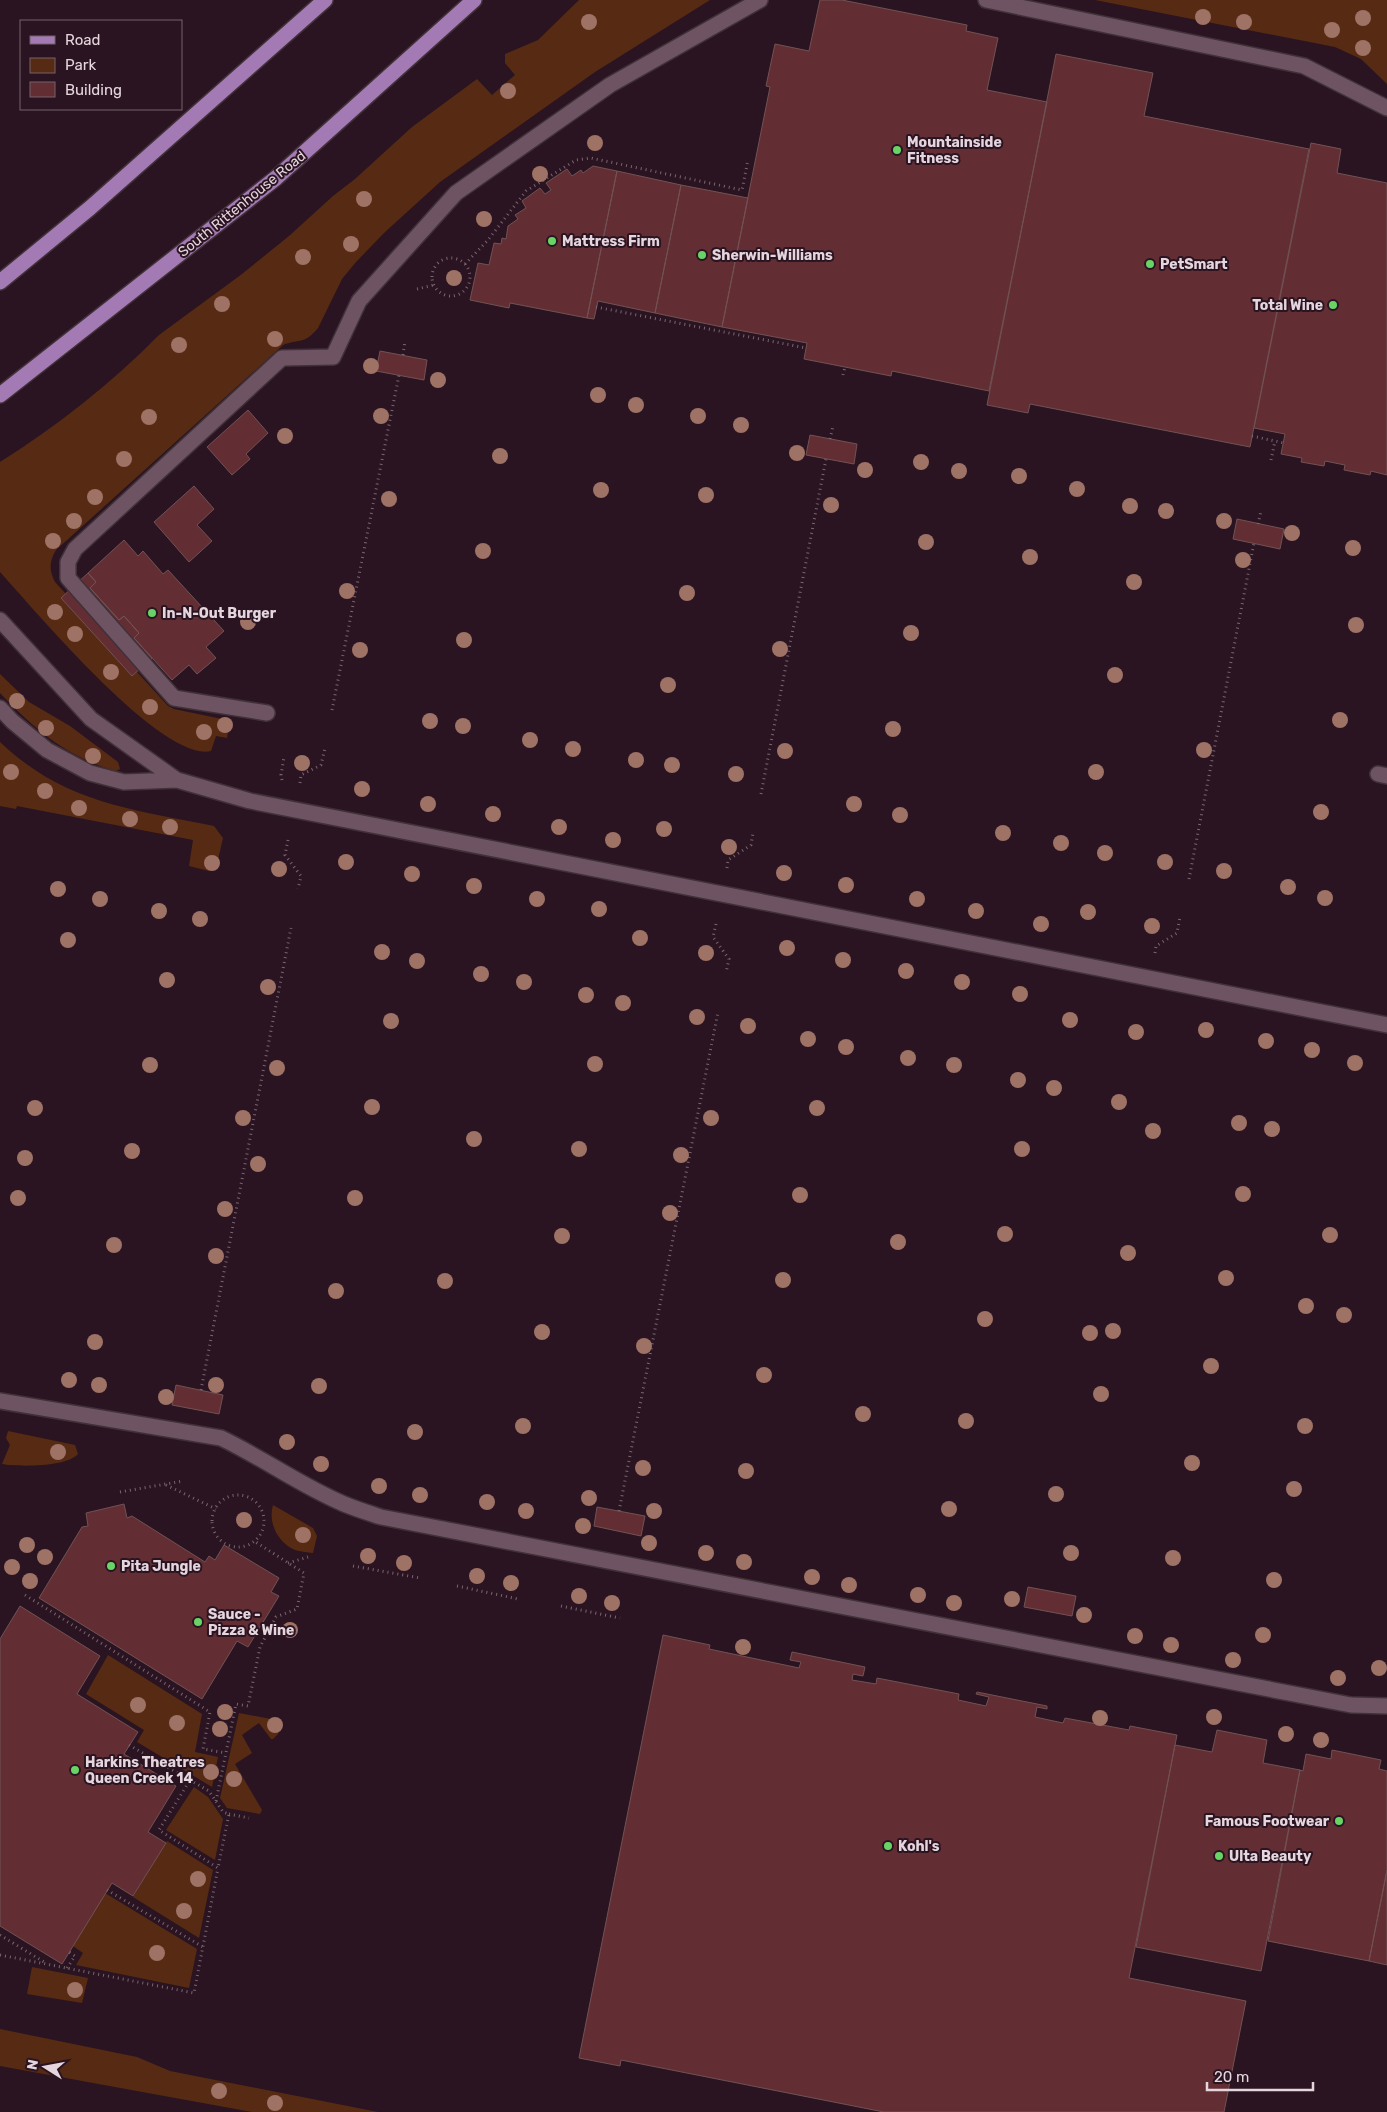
<svg xmlns="http://www.w3.org/2000/svg" width="1387" height="2112" font-family="Rubik,sans-serif">
  <style>
    .green { fill: #572b13 }
    .building { fill: #632e33; stroke: #715254 }
    .lines { fill: none; stroke-linecap: round; stroke-linejoin: round }
    .minor-casing { stroke: #403139; stroke-width: 18 }
    .major-casing { stroke: #403139; stroke-width: 18 }
    .path { stroke: #796671; stroke-width: 3; stroke-dasharray: 1 4; stroke-linecap: butt }
    .minor { stroke: #6e5463; stroke-width: 15 }
    .major { stroke: #a37ab3; stroke-width: 15 }
    .tree { fill: #9f7266 }
    .poi-dot { fill: #68d465; stroke: #2a1421; stroke-width: 2 }
    .labels { text-anchor: middle; dominant-baseline: central; stroke-width: 4; stroke-linejoin: round; paint-order: stroke }
    .poi-label { font-size: 14px; font-weight: bold; fill: #e5d6de; stroke: #2a1421; text-anchor: start }
    .street-label { font-size: 14px; fill: #e5d6de; stroke: #2a1421 }
  </style>
  <rect width="100%" height="100%" fill="#2a1421"/>
  <path class="green" d="M579 0H710L595 72 440 182 384 233 356 262 342 279 318 328C304 345 301 338 283 345L56 550C49 561 49 571 55 582L168 706 174 709 222 719 229 725 227 738 216 736 211 751C162 763 33 608 0 572V462C57 426 112 383 159 335L242 274 289 236 333 196 355 179 412 127 477 79 492 95 515 75 505 63V54L538 40Z
    M1095 0H1387V84L1361 59 1335 47Z
    M0 674 29 702 70 726 118 762 120 769 116 771C68 758 33 728 0 693Z
    M0 742C64 803 131 809 214 826L223 838 217 864 209 871 189 866 193 840 17 806 16 809 0 806Z
    M8 1431 75 1445 78 1454C67 1467 19 1467 2 1464L10 1445 6 1438Z
    M273 1505 313 1528 317 1536 313 1553C307 1552 299 1552 293 1549 277 1541 268 1522 273 1505Z
    M108 1655 202 1714 195 1752 218 1757 212 1787 137 1742 144 1730 86 1694Z
    M239 1713 276 1720 280 1725 278 1734 273 1739H271L259 1723 242 1735 252 1753 235 1764 262 1810 260 1814 227 1808 220 1798Z
    M194 1787 208 1797 223 1819 215 1860 166 1830Z
    M167 1841 213 1870 199 1938 133 1897Z
    M105 1893 197 1949 189 1988 76 1965 83 1953 73 1946Z
    M32 1967 88 1978 82 2003 27 1994Z
    M0 2029 137 2057 170 2071 378 2112H252L0 2066Z"/>
  <path class="building" d="M820 0H842L967 25 966 31 998 38 987 90 1047 102 989 391 892 371 891 376 804 359 807 343 722 327 770 87 766 86 775 44 809 51Z
    M1056 54 1153 73 1144 116 1309 149 1250 447 1030 404 1028 413 987 405Z
    M1311 143 1341 149 1337 173 1387 183V475L1371 471 1370 475 1344 470 1345 465 1325 461 1324 466 1301 462 1302 458 1281 454 1285 434 1254 428Z
    M593 166 617 171 587 318 510 303 509 308 470 300 478 263 489 265 494 243 501 244 502 238 506 239 508 226 518 219 515 215 526 208 522 201 540 188 545 194 551 190 546 183 567 169 572 176 581 170 583 173Z
    M617 171 681 185 655 313 598 301 594 319 587 318Z
    M681 185 748 198 722 327 655 313Z
    M380 351 427 360 424 380 376 371Z
    M248 410 268 433 246 454 250 459 232 475 207 447Z
    M810 435 857 444 854 464 806 455Z
    M194 486 214 509 197 525 212 541 189 562 154 522Z
    M1237 519 1284 529 1280 549 1233 539Z
    M124 540 138 556 143 551 163 574 168 570 224 631 206 647 216 658 197 674 189 665 172 680 134 638 139 633 124 616 119 620 90 588 96 582 88 573Z
    M88 573 96 582 90 588 119 620 124 616 139 633 134 638 152 658 132 676 61 598Z
    M176 1385 223 1395 219 1414 172 1405Z
    M124 1504 127 1518 132 1516 205 1562 209 1556 215 1560 224 1545 279 1578 271 1592 279 1596 248 1647 237 1641 202 1699 39 1598 82 1527 88 1526 86 1513Z
    M597 1507 645 1516 641 1536 594 1526Z
    M1028 1587 1076 1596 1072 1616 1024 1607Z
    M20 1606 100 1656 77 1694 138 1732 124 1754 176 1786 148 1832 166 1843 133 1896 112 1883 62 1964 0 1926V1639Z
    M663 1635 710 1645 709 1649 799 1668 801 1662 790 1660 792 1652 865 1667 863 1676 853 1674 852 1680 876 1684 877 1678 959 1694 958 1700 986 1706 989 1697 976 1694 977 1692 1047 1706V1709L1037 1707 1035 1717 1063 1723 1065 1718 1129 1730 1130 1726 1177 1735 1129 1978 1246 2001 1224 2112H884L621 2060 620 2066 579 2058Z
    M1217 1730 1267 1740 1263 1763 1300 1770 1261 1971 1136 1947 1175 1745 1212 1752Z
    M1332 1750 1381 1760 1379 1769 1387 1771V1870L1369 1961 1268 1941 1300 1770 1303 1771 1306 1754 1331 1759Z
    M1387 1870V1965L1369 1961Z"/>
  <g class="lines">
    <g class="minor-casing">
      <path id="minor" d="M986 0 1304 66 1387 108
        M0 620 91 719 177 780
        M0 708 12 721 47 750 90 773 124 782 177 780 250 801 1387 1025
        M267 713 174 698 68 578V562L75 549 282 358 333 357 359 301 456 193 610 85 760 0
        M1378 774 1387 776
        M0 1401 221 1438C263 1458 301 1486 344 1504 356 1509 369 1513 381 1517L1351 1705 1387 1706"/>
    </g>
    <g class="major-casing">
      <path id="major" d="M0 282 90 208 325 0
        M0 395 276 178 474 0"/>
    </g>
    <path class="path" d="M432 277a19 19 0 1 1 38 0a19 19 0 1 1-38 0Z
      M465 264 488 240 526 191 576 160 591 158 742 190 748 160
      M417 289 434 285
      M596 307 806 348
      M403 355 405 341
      M843 375 845 367
      M1252 436 1284 443
      M830 439 833 426
      M1271 460 1275 441
      M1258 524 1261 511
      M332 710 399 375
      M282 780 281 775 284 757
      M300 783 301 775 321 765 325 748
      M761 794 826 459
      M288 840 285 855 301 876 298 889
      M727 868 728 860 751 845 753 833
      M1189 879 1254 543
      M716 924 713 937 729 959 726 973
      M1155 953 1156 946 1177 933 1180 917
      M201 1390 291 928
      M166 1485 216 1509
      M120 1492 183 1481
      M212 1521a26 26 0 1 1 52 0a26 26 0 1 1-52 0Z
      M619 1511 718 1012
      M288 1563 308 1557
      M353 1566 420 1578
      M457 1586 518 1599
      M25 1595 210 1712 203 1749 226 1753
      M561 1606 620 1618
      M129 1745 209 1791 223 1812 229 1814 218 1868 159 1830 190 1780
      M216 1801 236 1704 248 1706 260 1647 276 1617 297 1609 304 1573 254 1541
      M229 1814 249 1818
      M107 1890 203 1947
      M0 1935 44 1962
      M0 1955 194 1993 218 1868
      M67 1968 75 1956 69 1952"/>
    <use href="#minor" class="minor"/>
    <use href="#major" class="major"/>
  </g>
  <g class="tree">
    <circle cx="1203" cy="17" r="8"/>
    <circle cx="1363" cy="18" r="8"/>
    <circle cx="589" cy="22" r="8"/>
    <circle cx="1244" cy="22" r="8"/>
    <circle cx="1332" cy="30" r="8"/>
    <circle cx="1363" cy="48" r="8"/>
    <circle cx="508" cy="91" r="8"/>
    <circle cx="595" cy="143" r="8"/>
    <circle cx="540" cy="174" r="8"/>
    <circle cx="364" cy="199" r="8"/>
    <circle cx="484" cy="219" r="8"/>
    <circle cx="351" cy="244" r="8"/>
    <circle cx="303" cy="257" r="8"/>
    <circle cx="454" cy="278" r="8"/>
    <circle cx="222" cy="304" r="8"/>
    <circle cx="275" cy="339" r="8"/>
    <circle cx="179" cy="345" r="8"/>
    <circle cx="371" cy="366" r="8"/>
    <circle cx="438" cy="380" r="8"/>
    <circle cx="598" cy="395" r="8"/>
    <circle cx="636" cy="405" r="8"/>
    <circle cx="381" cy="416" r="8"/>
    <circle cx="698" cy="416" r="8"/>
    <circle cx="149" cy="417" r="8"/>
    <circle cx="741" cy="425" r="8"/>
    <circle cx="285" cy="436" r="8"/>
    <circle cx="797" cy="453" r="8"/>
    <circle cx="500" cy="456" r="8"/>
    <circle cx="124" cy="459" r="8"/>
    <circle cx="921" cy="462" r="8"/>
    <circle cx="865" cy="470" r="8"/>
    <circle cx="959" cy="471" r="8"/>
    <circle cx="1019" cy="476" r="8"/>
    <circle cx="1077" cy="489" r="8"/>
    <circle cx="601" cy="490" r="8"/>
    <circle cx="706" cy="495" r="8"/>
    <circle cx="95" cy="497" r="8"/>
    <circle cx="389" cy="499" r="8"/>
    <circle cx="831" cy="505" r="8"/>
    <circle cx="1130" cy="506" r="8"/>
    <circle cx="1166" cy="511" r="8"/>
    <circle cx="74" cy="521" r="8"/>
    <circle cx="1224" cy="521" r="8"/>
    <circle cx="1292" cy="533" r="8"/>
    <circle cx="53" cy="541" r="8"/>
    <circle cx="926" cy="542" r="8"/>
    <circle cx="1353" cy="548" r="8"/>
    <circle cx="483" cy="551" r="8"/>
    <circle cx="1030" cy="557" r="8"/>
    <circle cx="1243" cy="560" r="8"/>
    <circle cx="1134" cy="582" r="8"/>
    <circle cx="347" cy="591" r="8"/>
    <circle cx="687" cy="593" r="8"/>
    <circle cx="55" cy="612" r="8"/>
    <circle cx="248" cy="622" r="8"/>
    <circle cx="1356" cy="625" r="8"/>
    <circle cx="911" cy="633" r="8"/>
    <circle cx="75" cy="634" r="8"/>
    <circle cx="464" cy="640" r="8"/>
    <circle cx="780" cy="649" r="8"/>
    <circle cx="360" cy="650" r="8"/>
    <circle cx="111" cy="672" r="8"/>
    <circle cx="1115" cy="675" r="8"/>
    <circle cx="668" cy="685" r="8"/>
    <circle cx="17" cy="701" r="8"/>
    <circle cx="150" cy="707" r="8"/>
    <circle cx="1340" cy="720" r="8"/>
    <circle cx="430" cy="721" r="8"/>
    <circle cx="225" cy="725" r="8"/>
    <circle cx="463" cy="726" r="8"/>
    <circle cx="46" cy="728" r="8"/>
    <circle cx="893" cy="729" r="8"/>
    <circle cx="204" cy="732" r="8"/>
    <circle cx="530" cy="740" r="8"/>
    <circle cx="573" cy="749" r="8"/>
    <circle cx="1204" cy="750" r="8"/>
    <circle cx="785" cy="751" r="8"/>
    <circle cx="93" cy="756" r="8"/>
    <circle cx="636" cy="760" r="8"/>
    <circle cx="302" cy="763" r="8"/>
    <circle cx="672" cy="765" r="8"/>
    <circle cx="11" cy="772" r="8"/>
    <circle cx="1096" cy="772" r="8"/>
    <circle cx="736" cy="774" r="8"/>
    <circle cx="362" cy="789" r="8"/>
    <circle cx="45" cy="791" r="8"/>
    <circle cx="428" cy="804" r="8"/>
    <circle cx="854" cy="804" r="8"/>
    <circle cx="79" cy="808" r="8"/>
    <circle cx="1321" cy="812" r="8"/>
    <circle cx="493" cy="814" r="8"/>
    <circle cx="900" cy="815" r="8"/>
    <circle cx="130" cy="819" r="8"/>
    <circle cx="170" cy="827" r="8"/>
    <circle cx="559" cy="827" r="8"/>
    <circle cx="664" cy="829" r="8"/>
    <circle cx="1003" cy="833" r="8"/>
    <circle cx="613" cy="840" r="8"/>
    <circle cx="1061" cy="843" r="8"/>
    <circle cx="729" cy="847" r="8"/>
    <circle cx="1105" cy="853" r="8"/>
    <circle cx="346" cy="862" r="8"/>
    <circle cx="1165" cy="862" r="8"/>
    <circle cx="212" cy="863" r="8"/>
    <circle cx="279" cy="869" r="8"/>
    <circle cx="1224" cy="871" r="8"/>
    <circle cx="784" cy="873" r="8"/>
    <circle cx="412" cy="874" r="8"/>
    <circle cx="846" cy="885" r="8"/>
    <circle cx="474" cy="886" r="8"/>
    <circle cx="1288" cy="887" r="8"/>
    <circle cx="58" cy="889" r="8"/>
    <circle cx="1325" cy="898" r="8"/>
    <circle cx="100" cy="899" r="8"/>
    <circle cx="537" cy="899" r="8"/>
    <circle cx="917" cy="899" r="8"/>
    <circle cx="599" cy="909" r="8"/>
    <circle cx="159" cy="911" r="8"/>
    <circle cx="976" cy="911" r="8"/>
    <circle cx="1088" cy="912" r="8"/>
    <circle cx="200" cy="919" r="8"/>
    <circle cx="1041" cy="924" r="8"/>
    <circle cx="1152" cy="926" r="8"/>
    <circle cx="640" cy="938" r="8"/>
    <circle cx="68" cy="940" r="8"/>
    <circle cx="787" cy="948" r="8"/>
    <circle cx="382" cy="952" r="8"/>
    <circle cx="706" cy="953" r="8"/>
    <circle cx="843" cy="960" r="8"/>
    <circle cx="417" cy="961" r="8"/>
    <circle cx="906" cy="971" r="8"/>
    <circle cx="481" cy="974" r="8"/>
    <circle cx="167" cy="980" r="8"/>
    <circle cx="524" cy="982" r="8"/>
    <circle cx="962" cy="982" r="8"/>
    <circle cx="268" cy="987" r="8"/>
    <circle cx="1020" cy="994" r="8"/>
    <circle cx="586" cy="995" r="8"/>
    <circle cx="623" cy="1003" r="8"/>
    <circle cx="697" cy="1017" r="8"/>
    <circle cx="1070" cy="1020" r="8"/>
    <circle cx="391" cy="1021" r="8"/>
    <circle cx="748" cy="1026" r="8"/>
    <circle cx="1206" cy="1030" r="8"/>
    <circle cx="1136" cy="1032" r="8"/>
    <circle cx="808" cy="1039" r="8"/>
    <circle cx="1266" cy="1041" r="8"/>
    <circle cx="846" cy="1047" r="8"/>
    <circle cx="1312" cy="1050" r="8"/>
    <circle cx="908" cy="1058" r="8"/>
    <circle cx="1355" cy="1063" r="8"/>
    <circle cx="595" cy="1064" r="8"/>
    <circle cx="150" cy="1065" r="8"/>
    <circle cx="954" cy="1065" r="8"/>
    <circle cx="277" cy="1068" r="8"/>
    <circle cx="1018" cy="1080" r="8"/>
    <circle cx="1054" cy="1088" r="8"/>
    <circle cx="1119" cy="1102" r="8"/>
    <circle cx="372" cy="1107" r="8"/>
    <circle cx="35" cy="1108" r="8"/>
    <circle cx="817" cy="1108" r="8"/>
    <circle cx="243" cy="1118" r="8"/>
    <circle cx="711" cy="1118" r="8"/>
    <circle cx="1239" cy="1123" r="8"/>
    <circle cx="1272" cy="1129" r="8"/>
    <circle cx="1153" cy="1131" r="8"/>
    <circle cx="474" cy="1139" r="8"/>
    <circle cx="579" cy="1149" r="8"/>
    <circle cx="1022" cy="1149" r="8"/>
    <circle cx="132" cy="1151" r="8"/>
    <circle cx="681" cy="1155" r="8"/>
    <circle cx="25" cy="1158" r="8"/>
    <circle cx="258" cy="1164" r="8"/>
    <circle cx="1243" cy="1194" r="8"/>
    <circle cx="800" cy="1195" r="8"/>
    <circle cx="18" cy="1198" r="8"/>
    <circle cx="355" cy="1198" r="8"/>
    <circle cx="225" cy="1209" r="8"/>
    <circle cx="670" cy="1213" r="8"/>
    <circle cx="1005" cy="1234" r="8"/>
    <circle cx="1330" cy="1235" r="8"/>
    <circle cx="562" cy="1236" r="8"/>
    <circle cx="898" cy="1242" r="8"/>
    <circle cx="114" cy="1245" r="8"/>
    <circle cx="1128" cy="1253" r="8"/>
    <circle cx="216" cy="1256" r="8"/>
    <circle cx="1226" cy="1278" r="8"/>
    <circle cx="783" cy="1280" r="8"/>
    <circle cx="445" cy="1281" r="8"/>
    <circle cx="336" cy="1291" r="8"/>
    <circle cx="1306" cy="1306" r="8"/>
    <circle cx="1344" cy="1315" r="8"/>
    <circle cx="985" cy="1319" r="8"/>
    <circle cx="1113" cy="1331" r="8"/>
    <circle cx="542" cy="1332" r="8"/>
    <circle cx="1090" cy="1333" r="8"/>
    <circle cx="95" cy="1342" r="8"/>
    <circle cx="644" cy="1346" r="8"/>
    <circle cx="1211" cy="1366" r="8"/>
    <circle cx="764" cy="1375" r="8"/>
    <circle cx="69" cy="1380" r="8"/>
    <circle cx="99" cy="1385" r="8"/>
    <circle cx="216" cy="1385" r="8"/>
    <circle cx="319" cy="1386" r="8"/>
    <circle cx="1101" cy="1394" r="8"/>
    <circle cx="166" cy="1397" r="8"/>
    <circle cx="863" cy="1414" r="8"/>
    <circle cx="966" cy="1421" r="8"/>
    <circle cx="523" cy="1426" r="8"/>
    <circle cx="1305" cy="1426" r="8"/>
    <circle cx="415" cy="1432" r="8"/>
    <circle cx="287" cy="1442" r="8"/>
    <circle cx="58" cy="1452" r="8"/>
    <circle cx="1192" cy="1463" r="8"/>
    <circle cx="321" cy="1464" r="8"/>
    <circle cx="643" cy="1468" r="8"/>
    <circle cx="746" cy="1471" r="8"/>
    <circle cx="379" cy="1486" r="8"/>
    <circle cx="1294" cy="1489" r="8"/>
    <circle cx="1056" cy="1494" r="8"/>
    <circle cx="420" cy="1495" r="8"/>
    <circle cx="589" cy="1498" r="8"/>
    <circle cx="487" cy="1502" r="8"/>
    <circle cx="949" cy="1509" r="8"/>
    <circle cx="526" cy="1511" r="8"/>
    <circle cx="654" cy="1511" r="8"/>
    <circle cx="244" cy="1520" r="8"/>
    <circle cx="583" cy="1526" r="8"/>
    <circle cx="303" cy="1535" r="8"/>
    <circle cx="649" cy="1543" r="8"/>
    <circle cx="27" cy="1545" r="8"/>
    <circle cx="706" cy="1553" r="8"/>
    <circle cx="1071" cy="1553" r="8"/>
    <circle cx="368" cy="1556" r="8"/>
    <circle cx="45" cy="1557" r="8"/>
    <circle cx="1173" cy="1558" r="8"/>
    <circle cx="744" cy="1562" r="8"/>
    <circle cx="404" cy="1563" r="8"/>
    <circle cx="12" cy="1567" r="8"/>
    <circle cx="477" cy="1576" r="8"/>
    <circle cx="812" cy="1577" r="8"/>
    <circle cx="1274" cy="1580" r="8"/>
    <circle cx="30" cy="1581" r="8"/>
    <circle cx="511" cy="1583" r="8"/>
    <circle cx="849" cy="1585" r="8"/>
    <circle cx="918" cy="1595" r="8"/>
    <circle cx="579" cy="1596" r="8"/>
    <circle cx="1012" cy="1599" r="8"/>
    <circle cx="612" cy="1603" r="8"/>
    <circle cx="954" cy="1603" r="8"/>
    <circle cx="1084" cy="1615" r="8"/>
    <circle cx="290" cy="1630" r="8"/>
    <circle cx="1263" cy="1635" r="8"/>
    <circle cx="1135" cy="1636" r="8"/>
    <circle cx="1171" cy="1645" r="8"/>
    <circle cx="743" cy="1647" r="8"/>
    <circle cx="1233" cy="1660" r="8"/>
    <circle cx="1379" cy="1668" r="8"/>
    <circle cx="1338" cy="1678" r="8"/>
    <circle cx="138" cy="1705" r="8"/>
    <circle cx="225" cy="1712" r="8"/>
    <circle cx="1214" cy="1717" r="8"/>
    <circle cx="1100" cy="1718" r="8"/>
    <circle cx="177" cy="1723" r="8"/>
    <circle cx="275" cy="1725" r="8"/>
    <circle cx="220" cy="1729" r="8"/>
    <circle cx="1286" cy="1734" r="8"/>
    <circle cx="1321" cy="1740" r="8"/>
    <circle cx="211" cy="1772" r="8"/>
    <circle cx="234" cy="1779" r="8"/>
    <circle cx="198" cy="1879" r="8"/>
    <circle cx="184" cy="1911" r="8"/>
    <circle cx="157" cy="1953" r="8"/>
    <circle cx="75" cy="1990" r="8"/>
    <circle cx="219" cy="2091" r="8"/>
    <circle cx="275" cy="2103" r="8"/>
  </g>
  <g class="poi-dot">
    <circle cx="897" cy="150" r="5"/>
    <circle cx="552" cy="241" r="5"/>
    <circle cx="702" cy="255" r="5"/>
    <circle cx="1150" cy="264" r="5"/>
    <circle cx="1333" cy="305" r="5"/>
    <circle cx="152" cy="613" r="5"/>
    <circle cx="111" cy="1566" r="5"/>
    <circle cx="198" cy="1622" r="5"/>
    <circle cx="75" cy="1770" r="5"/>
    <circle cx="1339" cy="1821" r="5"/>
    <circle cx="888" cy="1846" r="5"/>
    <circle cx="1219" cy="1856" r="5"/>
  </g>
  <g class="labels">
    <g class="poi-label">
      <text x="907" y="142">Mountainside<tspan x="907" dy="16">Fitness</tspan></text>
      <text x="562" y="241">Mattress Firm</text>
      <text x="712" y="255">Sherwin-Williams</text>
      <text x="1160" y="264">PetSmart</text>
      <text x="1323" y="305" text-anchor="end">Total Wine</text>
      <text x="162" y="613">In-N-Out Burger</text>
      <text x="121" y="1566">Pita Jungle</text>
      <text x="208" y="1614">Sauce -<tspan x="208" dy="16">Pizza &amp; Wine</tspan></text>
      <text x="85" y="1762">Harkins Theatres<tspan x="85" dy="16">Queen Creek 14</tspan></text>
      <text x="1329" y="1821" text-anchor="end">Famous Footwear</text>
      <text x="898" y="1846">Kohl's</text>
      <text x="1229" y="1856">Ulta Beauty</text>
    </g>
    <g class="street-label">
      <text transform="translate(242 204) rotate(-39)">South Rittenhouse Road</text>
    </g>
  </g>
  <rect x="20" y="20" width="162" height="90" fill="#2a1421" stroke="#75626d"/>
  <rect x="30" y="36" width="25" height="8" fill="#a37ab3" stroke="#75626d"/>
  <text x="65" y="45" font-size="15" fill="#e5d6de">Road</text>
  <rect x="30" y="58" width="25" height="15" fill="#572b13" stroke="#75626d"/>
  <text x="65" y="70" font-size="15" fill="#e5d6de">Park</text>
  <rect x="30" y="82" width="25" height="15" fill="#632e33" stroke="#75626d"/>
  <text x="65" y="95" font-size="15" fill="#e5d6de">Building</text>
  <g transform="translate(45 2067) rotate(281)" stroke="#2a1421" stroke-width="4" paint-order="stroke">
  <path d="M0-4L9 19L0 12L-9 19Z" fill="#e5d6de"/>
  <text y="-8" font-size="14" font-weight="bold" text-anchor="middle" fill="#e5d6de">N</text>
  </g>
  <path d="M1207 2082v8h106v-8" fill="none" stroke="#e5d6de" stroke-width="2.5"/>
  <text x="1214" y="2082" font-size="15" fill="#e5d6de" stroke="#2a1421" stroke-width="4" paint-order="stroke">20 m</text>
</svg>
